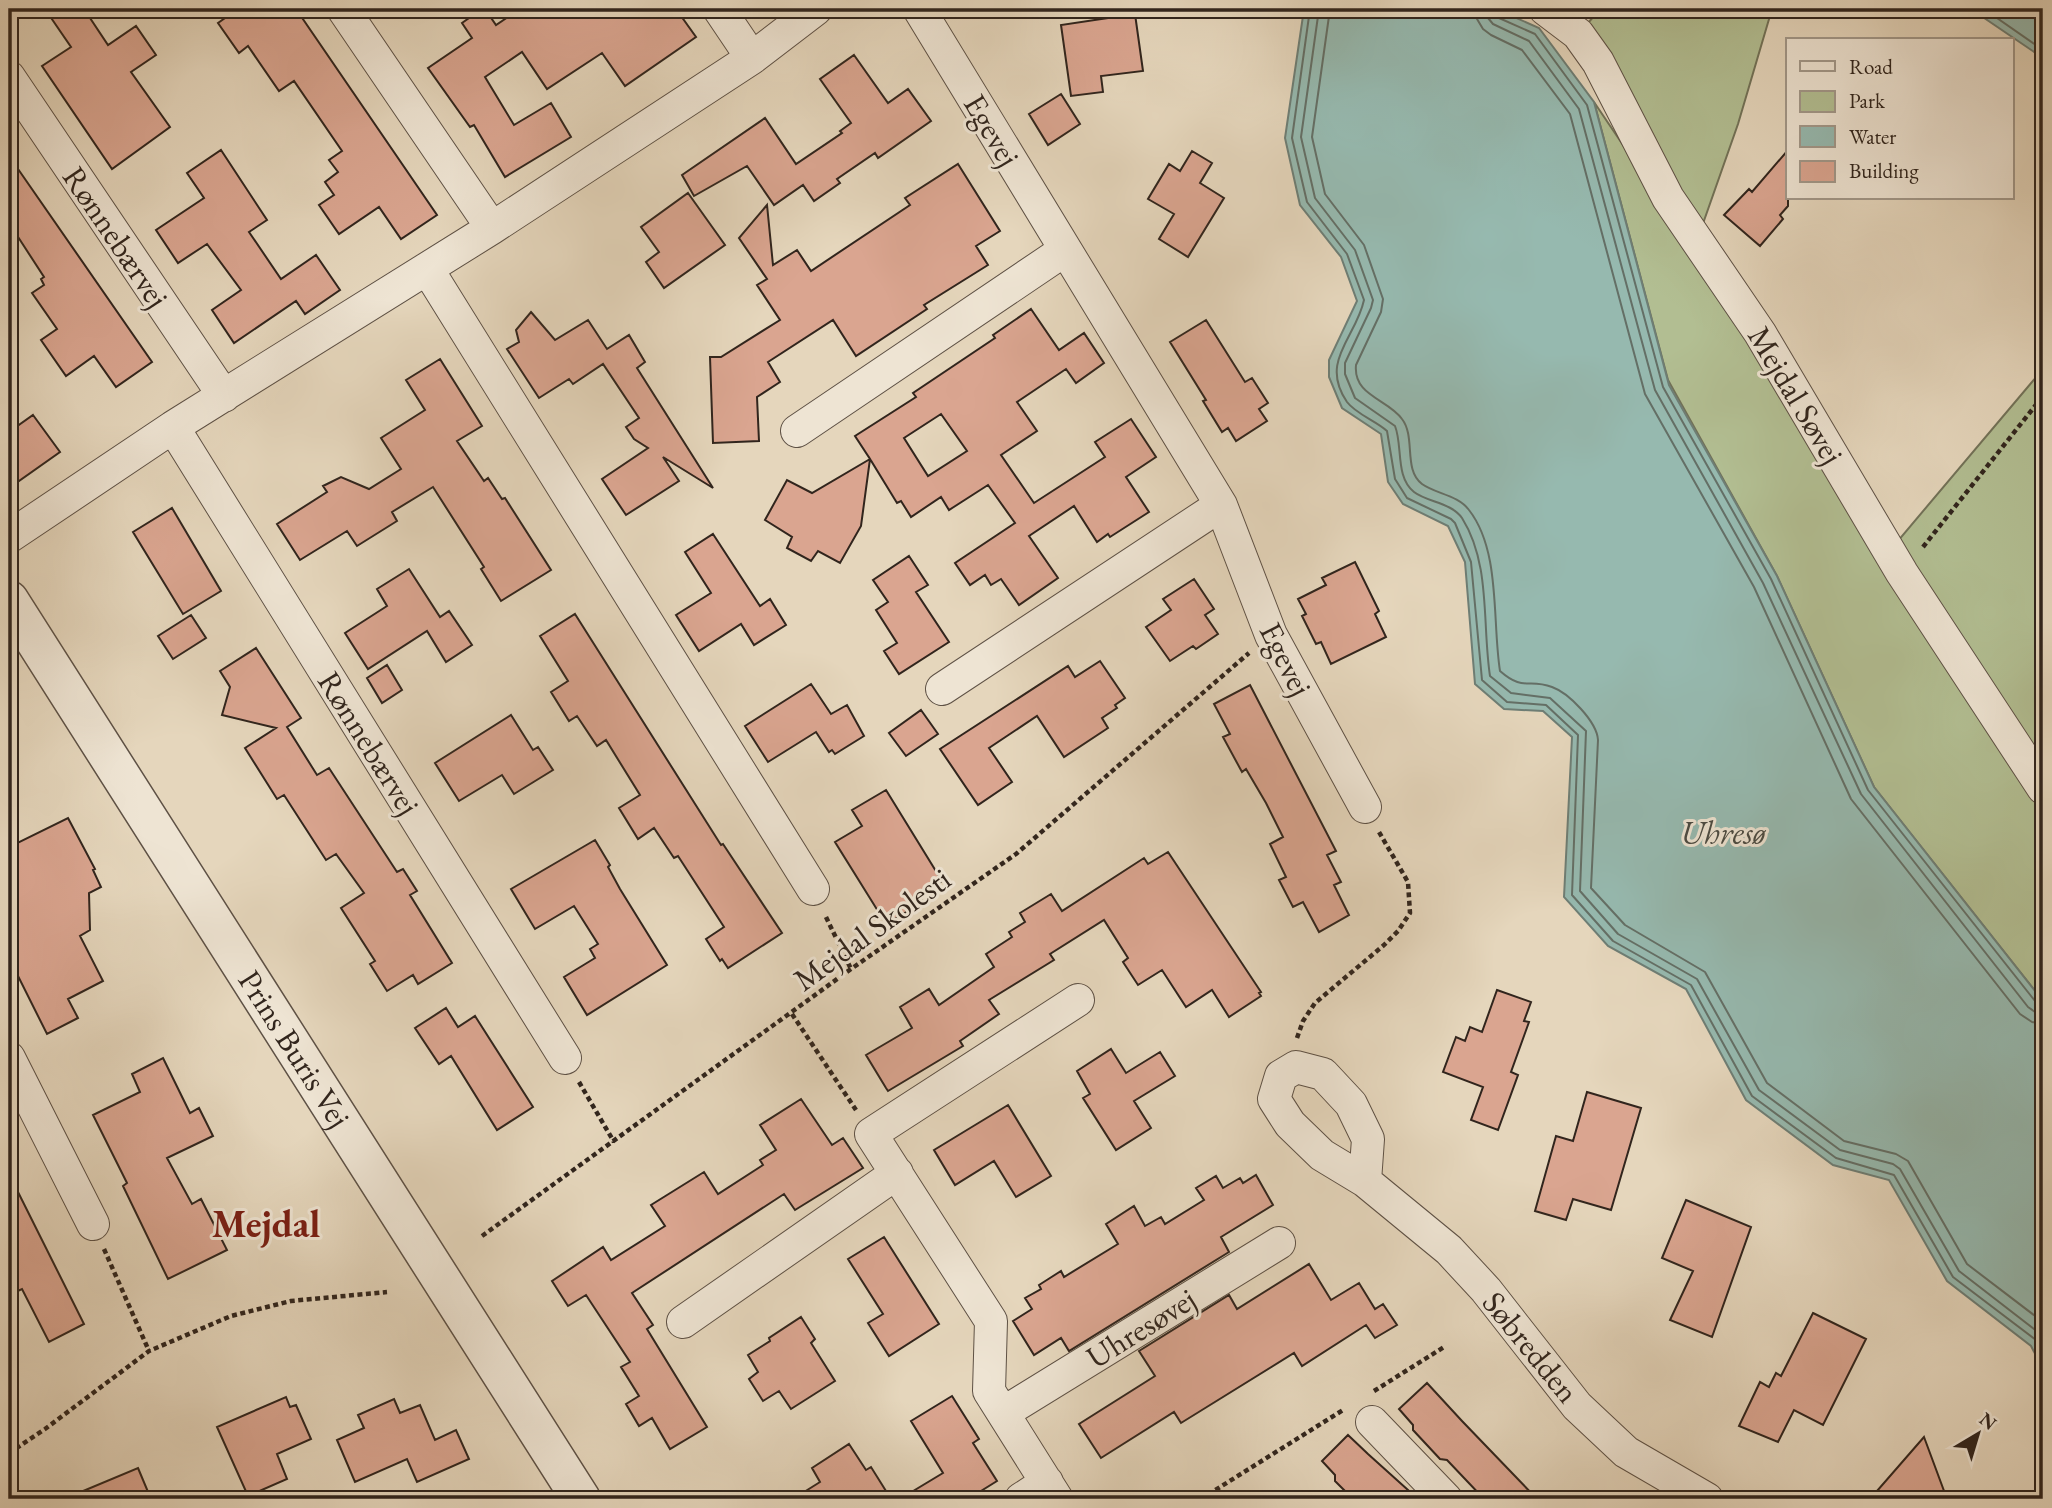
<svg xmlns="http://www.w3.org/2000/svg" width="2052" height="1508" font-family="'EB Garamond',serif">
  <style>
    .green { fill: #b2be92; stroke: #727258; stroke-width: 2 }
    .water { fill: #96b9af; stroke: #6e7e75; stroke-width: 2 }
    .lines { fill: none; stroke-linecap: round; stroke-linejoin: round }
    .shore { stroke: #646f66; stroke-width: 2 }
    .building { fill: #daa590; stroke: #31251d; stroke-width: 2; fill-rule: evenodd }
    .minor-casing { stroke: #5e5145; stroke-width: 34 }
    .tertiary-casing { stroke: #5e5145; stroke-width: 41 }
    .path { stroke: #31251d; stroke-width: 4.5; stroke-dasharray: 5 3.5; stroke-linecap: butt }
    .minor { stroke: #eee4d3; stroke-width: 32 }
    .tertiary { stroke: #eee4d3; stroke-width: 38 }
    .labels { text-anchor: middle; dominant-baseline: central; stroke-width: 6; stroke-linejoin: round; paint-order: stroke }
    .street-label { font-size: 32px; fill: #31251d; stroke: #eee4d3 }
    .water-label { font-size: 33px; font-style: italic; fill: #4a4a42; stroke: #eee4d3 }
    .district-label { font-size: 38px; font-weight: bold; fill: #7a1f14; stroke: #eee4d3 }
  </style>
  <rect width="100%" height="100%" fill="#e5d6bc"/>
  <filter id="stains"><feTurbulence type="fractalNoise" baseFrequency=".00286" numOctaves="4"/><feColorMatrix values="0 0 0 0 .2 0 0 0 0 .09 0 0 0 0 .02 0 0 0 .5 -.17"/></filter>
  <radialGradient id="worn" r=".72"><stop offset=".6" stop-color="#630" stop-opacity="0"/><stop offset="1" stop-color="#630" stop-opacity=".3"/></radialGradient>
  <path class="green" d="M1600 9H1772L1738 124 1700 232 1588 23Z
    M1594 102 1747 329 1866 537 2043 813V1001L1874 787 1777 576 1668 380Z
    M2043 369V766L1897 542Z"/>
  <path class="water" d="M1304 9H1496L1539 28 1594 102 1669 385 1777 576 1874 787 2043 1001V1369L2031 1346 1947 1281 1889 1180 1833 1165 1746 1100 1686 989 1608 946 1564 897 1572 737 1543 711 1504 709 1475 684 1465 562 1448 526 1403 504 1388 482 1381 434 1342 408 1329 377V360L1357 301 1341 257 1300 205 1285 138Z
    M1971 9H2043V58Z"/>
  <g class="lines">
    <path class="shore" d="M1310 9 1292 138 1307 202 1347 254 1364 300C1356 338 1319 361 1347 402 1356 414 1376 421 1387 431L1395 479 1407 498 1451 519 1455 523 1471 562 1482 680 1507 702 1546 705 1578 735 1572 895 1613 941 1691 985 1752 1096 1836 1158 1894 1175 1953 1277 2036 1340 2043 1354
      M1319 9 1301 137 1315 198 1355 250 1373 300 1371 308 1345 363V374L1355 398 1395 426C1403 446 1395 477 1414 492 1427 502 1452 503 1462 518 1491 564 1482 624 1490 676L1511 693 1550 698 1586 731 1580 891 1618 934 1697 979 1759 1090 1840 1150 1893 1164 1900 1169 1959 1271 2043 1336
      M1330 9 1312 137 1325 194 1364 245 1383 299 1381 312 1356 365C1353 396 1388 399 1402 419 1416 437 1403 470 1422 484 1436 494 1458 495 1469 510 1501 551 1492 621 1500 671 1524 692 1528 678 1552 687 1569 693 1597 722 1598 740L1591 888 1625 925 1705 972 1767 1083 1844 1141 1896 1154 1908 1161 1967 1264 2043 1322
      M1476 9 1477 19 1483 29 1491 35 1522 50 1570 114 1645 394 1754 587 1851 799 2020 1014 2032 1022 2043 1024
      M1486 9 1488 18 1493 24 1529 41 1579 109 1655 390 1763 583 1861 794 2028 1007 2035 1012 2043 1013
      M1495 9 1499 18 1535 34 1587 105 1663 387 1771 579 1868 790 2035 1001 2043 1005
      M1984 9 2043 50"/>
  </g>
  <path class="building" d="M45 9H84L108 45 136 26 156 55 131 72 170 127 112 169 42 66 71 47Z
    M238 9H296L437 215 401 239 379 207 339 234 319 205 334 195 325 182 338 172 329 160 342 151 294 81 279 91 248 46 239 53 218 23Z
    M482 9H485L496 25 520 9H676L696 37 625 86 602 53 547 89 522 52 485 77 514 125 551 103 571 137 505 177 474 125 470 127 428 68 472 38 462 23Z
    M1135 14 1143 71 1101 76 1103 92 1071 96 1061 25Z
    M854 55 888 103 908 89 931 121 878 158 875 153 837 179 840 183 814 201 803 185 774 205 747 166 694 196 682 175 765 118 796 164 842 133 840 131 851 123 820 79Z
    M1061 94 1080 124 1048 145 1029 114Z
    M221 150 267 220 249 232 281 279 316 255 340 290 305 314 296 301 234 343 212 310 241 290 207 244 178 263 156 230 204 198 187 173Z
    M1788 150V206L1780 215 1783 219 1760 246 1724 215 1749 189 1752 192Z
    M1192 151 1212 163 1200 183 1224 198 1188 257 1159 239 1174 214 1148 199 1169 164 1180 171Z
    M9 156 152 362 116 387 94 356 66 376 41 340 57 329 32 293 44 285 41 279 44 277 9 223Z
    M958 164 1000 231 976 246 988 265 924 305 927 309 856 356 833 320 768 362 780 382 757 397 759 441 713 443 710 357H721L780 320 757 285 767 279 739 238 767 205 773 265 797 250 811 271 910 205 905 198Z
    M688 193 725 245 664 288 646 262 659 252 641 227Z
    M1031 309 1059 350 1084 333 1104 363 1076 383 1066 369 1017 402 1037 431 1001 455 1034 503 1105 457 1095 442 1131 419 1156 457 1126 477 1149 512 1110 537 1108 534 1097 542 1074 506 1029 536 1058 578 1019 605 1001 579 991 585 985 575 970 585 955 563 1015 523 988 485 949 510 941 497 911 517 901 501 897 503 870 459 861 526 840 563 818 551 811 561 787 548 792 537 765 520 787 480 812 493 870 459 855 436 916 397 913 393 995 338 993 335ZM941 414 967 451 928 476 904 438Z
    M531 312 555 340 588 320 607 349 629 335 645 362 637 368 713 488 663 457 679 481 626 515 602 479 648 448 634 439 626 427 639 418 603 364 573 384 569 379 539 398 507 349 519 342 516 330Z
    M1206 320 1245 382 1252 378 1268 403 1259 409 1267 421 1236 441 1228 428 1222 432 1203 401 1206 400 1170 342Z
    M440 359 482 426 457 441 484 481 488 478 502 499 505 498 551 570 501 601 481 569 484 567 433 487 392 512 397 521 357 546 347 531 300 560 277 524 327 492 323 486 341 477 369 489 401 469 381 438 425 410 406 380Z
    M33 415 60 452 9 488V432Z
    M172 508 221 591 183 614 133 532Z
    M713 534 760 606 770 599 786 625 754 645 741 624 699 651 676 615 711 593 685 552Z
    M909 556 928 585 916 592 949 642 899 674 884 651 897 643 876 610 888 602 873 580Z
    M1355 562 1379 611 1375 614 1386 637 1331 664 1321 642 1316 644 1302 616 1306 614 1298 599 1326 585 1322 578Z
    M409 569 440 617 449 611 472 645 446 662 427 631 368 669 345 633 387 606 377 589Z
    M1194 579 1214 609 1205 615 1218 634 1196 649 1193 646 1170 661 1146 627 1171 610 1163 599Z
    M575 614 721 845 723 844 782 933 728 968 722 959 720 961 706 939 724 927 678 856 674 858 654 828 638 839 619 808 640 795 606 740 597 746 577 716 569 721 551 692 568 681 540 636Z
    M191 615 206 638 173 659 158 636Z
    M256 648 301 718 287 727 317 775 329 768 397 872 403 869 417 891 410 895 452 963 418 984 413 975 387 991 370 964 375 961 341 908 364 893 336 854 326 860 284 795 277 799 245 748 276 728 222 715 230 687 220 671Z
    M1100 661 1125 698 1115 705 1117 708 1102 718 1108 728 1064 757 1037 716 989 748 1012 782 978 805 940 749 1068 666 1075 677Z
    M387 665 402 690 382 703 367 678Z
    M811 684 831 714 847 705 864 736 835 754 832 750 829 752 816 732 768 762 745 726Z
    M1250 685 1336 851 1327 855 1341 882 1334 885 1349 915 1319 932 1303 902 1293 907 1279 880 1286 877 1270 844 1283 837 1266 803 1246 769 1242 772 1223 737 1230 734 1214 704Z
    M921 710 938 734 906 756 889 733Z
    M511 715 533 750 538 747 553 770 514 794 502 775 459 801 435 763Z
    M886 790 942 881 920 896 923 902 886 924 835 842 862 826 852 810Z
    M68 818 95 869 93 870 101 887 89 893 90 930 80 936 103 981 68 999 78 1018 47 1034 9 958V847Z
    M595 840 610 865 608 867 620 889 667 965 587 1015 564 977 595 958 590 949 598 944 574 906 535 929 511 889Z
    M1168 852 1261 992 1259 993 1261 996 1229 1017 1212 990 1186 1007 1162 970 1138 985 1123 962 1128 958 1104 920 1050 954 1054 960 989 1000 999 1014 960 1041 963 1046 888 1091 886 1088 866 1055 912 1028 900 1007 929 989 939 1005 994 967 986 954 1012 937 1009 932 1025 922 1020 913 1051 894 1062 911 1144 858 1148 864Z
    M1497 990 1531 1002 1524 1021 1529 1022 1511 1072 1518 1075 1498 1130 1471 1120 1483 1087 1443 1072 1456 1037 1465 1041 1470 1027 1482 1032Z
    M446 1008 458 1027 475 1016 533 1107 497 1130 451 1056 439 1064 415 1028Z
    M1111 1049 1126 1073 1160 1052 1175 1076 1134 1101 1151 1128 1116 1150 1083 1098 1090 1094 1077 1071Z
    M163 1058 190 1113 199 1108 213 1136 167 1158 192 1204 201 1199 227 1250 168 1279 123 1186 127 1183 93 1115 140 1092 132 1074Z
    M1587 1092 1641 1108 1611 1210 1573 1199 1566 1220 1535 1211 1556 1136 1573 1141Z
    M801 1099 832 1145 843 1138 863 1168 795 1210 784 1194 632 1293 653 1325 647 1329 707 1427 670 1449 652 1418 639 1426 626 1404 639 1396 621 1367 630 1362 586 1295 568 1306 552 1281 603 1247 611 1260 665 1226 651 1205 704 1172 718 1194 763 1165 760 1160 776 1150 760 1125Z
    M1008 1105 1051 1176 1016 1197 994 1161 955 1185 934 1150Z
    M9 1174 84 1324 49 1342 22 1289 9 1295Z
    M1256 1175 1273 1205 1221 1237 1229 1252 1069 1351 1061 1338 1034 1355 1013 1321 1032 1309 1025 1298 1041 1289 1039 1285 1061 1271 1064 1277 1118 1244 1106 1224 1134 1206 1145 1226 1161 1217 1165 1224 1204 1200 1196 1188 1216 1176 1223 1188 1240 1178 1243 1183Z
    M1686 1200 1751 1227 1712 1337 1670 1320 1693 1271 1662 1258Z
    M884 1237 939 1324 889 1356 868 1323 883 1314 848 1259Z
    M1309 1264 1331 1300 1359 1283 1375 1309 1383 1304 1397 1325 1375 1338 1366 1325 1302 1366 1294 1353 1181 1423 1174 1412 1101 1458 1079 1424 1155 1376 1139 1351 1229 1295 1237 1309Z
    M1813 1313 1866 1339 1823 1425 1794 1410 1778 1442 1739 1426 1760 1382 1769 1387 1776 1373 1781 1376Z
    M801 1317 815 1339 811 1343 835 1381 791 1409 779 1391 763 1401 749 1379 758 1372 748 1355 770 1341 769 1338Z
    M1427 1383 1462 1421 1537 1499H1484L1447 1460 1440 1459 1413 1430V1425L1399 1409Z
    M952 1396 979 1439 973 1443 997 1481 968 1499H900L943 1473 911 1421Z
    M286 1397 290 1407 296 1405 311 1439 277 1454 287 1479 248 1496 217 1427Z
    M394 1399 400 1413 420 1405 435 1440 456 1430 469 1459 417 1482 407 1459 355 1482 337 1440 364 1428 358 1415Z
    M1348 1435 1368 1454 1418 1499H1353L1335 1481V1475L1322 1461Z
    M1924 1437 1947 1499H1870Z
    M849 1444 866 1470 871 1467 891 1499H793L820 1482 812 1468Z
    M138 1468 151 1499H64Z"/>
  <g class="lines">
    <g class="minor-casing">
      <path id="minor" d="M343 9 492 228
        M719 9 752 58
        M919 9 1221 505 1271 635 1365 807
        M1545 9 1578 34 1598 62 1668 198 1760 333 1902 573 2043 788
        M9 77 224 396
        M428 270 813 889
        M173 427 565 1058
        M797 431 1065 250
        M9 537 173 427 492 228 752 58 816 9
        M942 689 1221 505
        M9 1058 93 1224
        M1365 1181 1368 1139 1351 1104 1323 1074 1296 1067 1281 1076 1274 1099 1290 1124 1322 1155 1365 1181 1449 1250 1486 1290 1577 1406 1626 1452 1707 1499
        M683 1322 897 1173
        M1003 1413 1279 1243
        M1372 1422 1446 1499
        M1021 1499 1047 1482
        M1057 1499 989 1391 991 1321 871 1134 1078 1000"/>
    </g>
    <g class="tertiary-casing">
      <g id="tertiary">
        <path id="s1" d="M9 600 581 1499"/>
      </g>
    </g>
    <path class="path" d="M1923 547 2043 396
      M826 917 851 969
      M792 1014 856 1110
      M1297 1038 1303 1021 1315 1003 1384 945 1398 931 1410 913 1408 882 1379 832
      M579 1082 614 1142
      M482 1236 851 969 1016 854 1249 653
      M104 1249 149 1351
      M1374 1391 1444 1347
      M9 1453 45 1429 149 1351 231 1316 291 1301 387 1292
      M1201 1499 1343 1410"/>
    <use href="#minor" class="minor"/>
    <use href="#tertiary" class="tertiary"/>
  </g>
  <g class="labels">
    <g class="street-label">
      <text transform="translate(992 130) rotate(59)">Egevej</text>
      <text transform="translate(116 237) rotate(56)">Rønnebærvej</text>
      <text transform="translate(1796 395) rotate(59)">Mejdal Søvej</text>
      <text transform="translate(1286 659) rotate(63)">Egevej</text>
      <text transform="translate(369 743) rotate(58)">Rønnebærvej</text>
      <text transform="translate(872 929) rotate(-36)">Mejdal Skolesti</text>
      <text stroke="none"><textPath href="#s1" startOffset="532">Prins Buris Vej</textPath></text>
      <text transform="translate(1141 1328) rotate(-32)">Uhresøvej</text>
      <text transform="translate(1531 1347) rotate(51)">Søbredden</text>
    </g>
    <g class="water-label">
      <text x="1723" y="832">Uhresø</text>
    </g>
    <g class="district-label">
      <text x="266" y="1223">Mejdal</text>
    </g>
  </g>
  <rect width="2052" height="1508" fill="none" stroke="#e5d6bc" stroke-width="35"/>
  <rect x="10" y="10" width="2031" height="1487" fill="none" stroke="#31251d" stroke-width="3.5"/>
  <rect x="18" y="18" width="2017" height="1473" fill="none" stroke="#31251d" stroke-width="2"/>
  <rect x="1786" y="38" width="228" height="161" fill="#eee4d3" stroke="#a2988a" stroke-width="2"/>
  <rect x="1800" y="61" width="35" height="10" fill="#eee4d3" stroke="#a2988a" stroke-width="2"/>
  <text x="1849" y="74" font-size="21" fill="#31251d">Road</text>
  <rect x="1800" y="91" width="35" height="21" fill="#b2be92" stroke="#a2988a" stroke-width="2"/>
  <text x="1849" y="108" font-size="21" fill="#31251d">Park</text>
  <rect x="1800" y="126" width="35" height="21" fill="#96b9af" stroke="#a2988a" stroke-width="2"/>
  <text x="1849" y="144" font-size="21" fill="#31251d">Water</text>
  <rect x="1800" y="161" width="35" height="21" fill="#daa590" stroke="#a2988a" stroke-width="2"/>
  <text x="1849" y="178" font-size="21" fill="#31251d">Building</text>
  <g transform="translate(1978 1434) rotate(38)" stroke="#eee4d3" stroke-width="5" paint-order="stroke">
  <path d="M0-5L12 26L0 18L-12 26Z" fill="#31251d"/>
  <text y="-10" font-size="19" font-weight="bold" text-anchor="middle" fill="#31251d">N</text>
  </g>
  <rect width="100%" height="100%" filter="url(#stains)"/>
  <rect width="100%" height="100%" fill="url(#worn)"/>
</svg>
